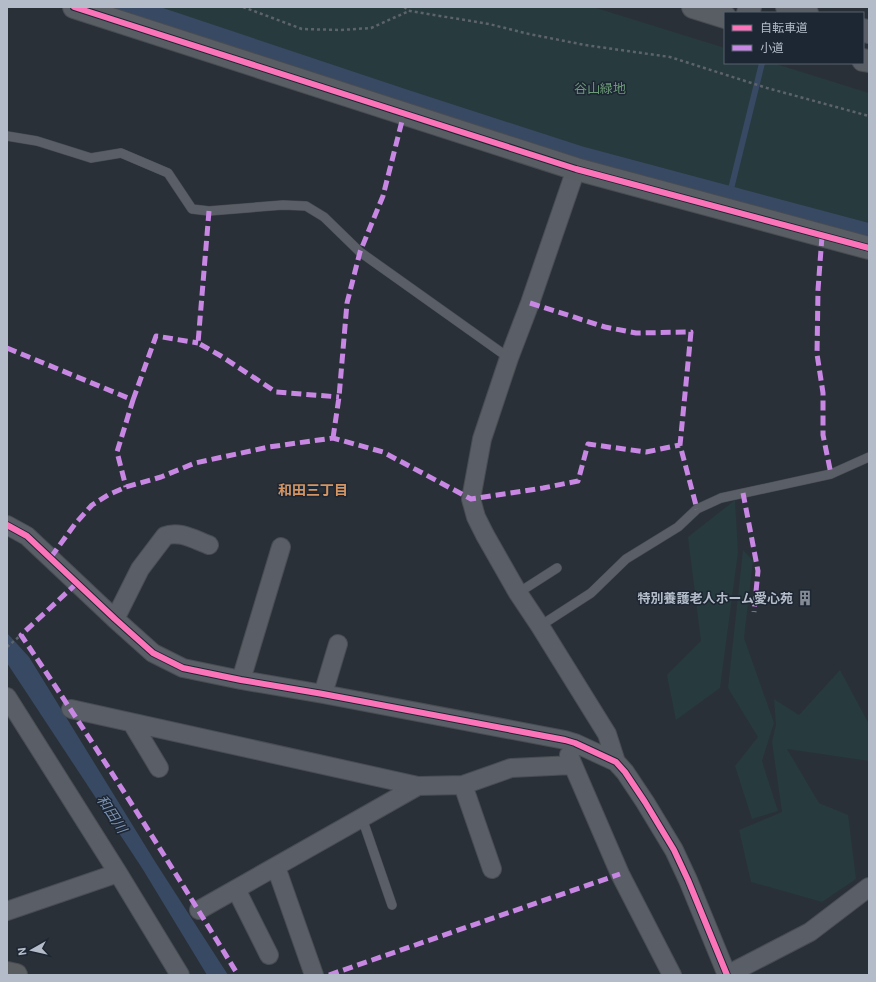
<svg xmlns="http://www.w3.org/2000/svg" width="876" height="982" font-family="Roboto,'Noto Sans JP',sans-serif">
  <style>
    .green { fill: #273a3e }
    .water { fill: #384963 }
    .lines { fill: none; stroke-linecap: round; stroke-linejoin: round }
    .stream { stroke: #384963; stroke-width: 6 }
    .canal { stroke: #384963; stroke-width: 21 }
    .lane-casing { stroke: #484c53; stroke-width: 10 }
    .street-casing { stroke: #484c53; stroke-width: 20 }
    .secondary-casing { stroke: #484c53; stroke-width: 24 }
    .highway-casing { stroke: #474c53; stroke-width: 24 }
    .path { stroke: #5d636a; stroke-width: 2.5; stroke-dasharray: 3 3; stroke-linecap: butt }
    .lane { stroke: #5a5e66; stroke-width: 9 }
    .street { stroke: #5a5e66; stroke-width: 18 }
    .secondary { stroke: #595d64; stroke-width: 22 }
    .highway { stroke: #5a5d60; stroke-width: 22 }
    .quiet { stroke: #c787e3; stroke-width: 5; stroke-dasharray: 10 5; stroke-linecap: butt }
    .cycleway-casing { stroke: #1d2633; stroke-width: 8 }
    .cycleway { stroke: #fb73b8; stroke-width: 6 }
    .labels { text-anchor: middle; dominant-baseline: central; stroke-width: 3; stroke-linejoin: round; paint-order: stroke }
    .park-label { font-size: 13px; fill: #6b9a76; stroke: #1d2633 }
    .poi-label { font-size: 13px; font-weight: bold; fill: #b4bcc9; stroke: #1d2633; text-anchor: end }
    .neighbourhood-label { font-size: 14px; font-weight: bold; fill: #d59563; stroke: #1d2633 }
    .water-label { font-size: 14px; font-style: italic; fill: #7c92b1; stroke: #1d2633 }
  </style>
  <rect width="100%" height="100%" fill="#2a3038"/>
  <path class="green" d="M115 7H593L725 48V63H773L869 93V238L581 161Z
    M735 500 738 552 720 688 676 720 667 675 701 641 688 537Z
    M743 550 753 561 744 638 774 723 762 761 778 811 752 819 735 766 758 737 728 688Z
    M840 670 869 724V761L787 749 819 803 848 815 856 879 822 902 751 882 739 830 782 812 772 742 776 725 774 699 799 715Z"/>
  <path class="water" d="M7 633 29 657 154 860 228 975H207L142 868 7 663Z"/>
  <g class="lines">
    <path class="stream" d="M729 197 762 63"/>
    <path class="canal" d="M127 7 405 100 581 157 869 234"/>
    <g class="lane-casing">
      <path id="lane" d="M7 136 37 141 91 158 121 153 168 173 192 209 209 211 283 205 306 206 324 217 360 252 509 358
        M518 593 557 568
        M540 626 591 593 626 559 678 527 697 509 721 498 831 474 869 457
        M362 818 392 905"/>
    </g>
    <g class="street-casing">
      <path id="street" d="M576 169 530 303 509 358 482 439 471 499 476 517 485 535 518 593 540 626 607 734 616 762
        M7 525 27 536 115 619 153 653 183 668 241 680 323 694 565 740 575 743 616 762 625 772 645 802 674 850 688 880 727 975
        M115 619 140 569 165 536C179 530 195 540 209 545
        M241 680 281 547
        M323 694 338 644
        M7 697 118 873 180 975
        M71 709 418 786 463 785 511 768 573 765
        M132 723 159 768
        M569 755 573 765 620 874 672 975
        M463 785 492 869
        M276 867 314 975
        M236 889 269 955
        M199 910 418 786
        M7 911 118 873
        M727 975 810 932 869 887"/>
    </g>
    <g class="secondary-casing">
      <path id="secondary" d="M74 7 576 169 869 248
        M693 7 725 17
        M787 7 807 13
        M748 13 750 7
        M863 30 869 32
        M863 60 869 61"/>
    </g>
    <g class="highway-casing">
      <path id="highway" d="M7 973 16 975"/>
    </g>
    <path class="path" d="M243 7 302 29 341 30 371 28 409 11
      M404 7 410 11 489 24 529 34 585 45 670 57 767 88 869 116
      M7 647 21 635"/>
    <use href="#lane" class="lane"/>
    <use href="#street" class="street"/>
    <use href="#secondary" class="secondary"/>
    <use href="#highway" class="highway"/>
    <path class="quiet" d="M209 211 198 343 221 356 276 392 339 397
      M822 236 818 290 817 354 823 393V435L831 474
      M530 303 605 327 636 333 691 332 680 445 697 509
      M7 348 133 400 117 452 126 487
      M133 400 156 336 198 343
      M333 438 339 397 347 303 360 252 383 196 404 113
      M743 493 758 571 754 612
      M51 557 75 524 92 505 108 495 126 487 161 477 195 463 269 447 333 438 383 452 471 499 543 488 578 481 588 444 646 452 680 445
      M77 583 21 635C96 746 168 860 238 975
      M329 975 620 874"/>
    <g class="cycleway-casing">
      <path id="cycleway" d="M74 7 576 169 869 248
        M7 525 27 536 115 619 153 653 183 668 241 680 323 694 565 740 575 743 616 762 625 772 645 802 674 850 688 880 727 975"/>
    </g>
    <use href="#cycleway" class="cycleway"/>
  </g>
  <defs>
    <g id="building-bare" transform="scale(1.2)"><path d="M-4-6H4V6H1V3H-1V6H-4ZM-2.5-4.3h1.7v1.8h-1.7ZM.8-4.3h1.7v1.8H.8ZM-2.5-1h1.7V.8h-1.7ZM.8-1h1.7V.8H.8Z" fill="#848b96" stroke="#1d2633" stroke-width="2.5" paint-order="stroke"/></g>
  </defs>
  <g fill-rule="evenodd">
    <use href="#building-bare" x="805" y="598"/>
  </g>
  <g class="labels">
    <g class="park-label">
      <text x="600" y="88">谷山緑地</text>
    </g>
    <g class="poi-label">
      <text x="793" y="598">特別養護老人ホーム愛心苑</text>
    </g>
    <g class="neighbourhood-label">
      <text x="313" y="490">和田三丁目</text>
    </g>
    <g class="water-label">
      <text transform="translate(112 814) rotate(57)">和田川</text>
    </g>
  </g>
  <rect width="876" height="982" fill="none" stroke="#b4bcc9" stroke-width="16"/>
  <rect x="724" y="12" width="140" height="52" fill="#1d2633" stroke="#59626f"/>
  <rect x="732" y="25" width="20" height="6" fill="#fb73b8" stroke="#59626f"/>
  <text x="760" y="32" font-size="12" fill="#b4bcc9">自転車道</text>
  <rect x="732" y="45" width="20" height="6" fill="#c787e3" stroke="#59626f"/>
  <text x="760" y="52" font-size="12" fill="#b4bcc9">小道</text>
  <g transform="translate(32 950) rotate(262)" stroke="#1d2633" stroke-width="3" paint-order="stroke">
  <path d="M0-3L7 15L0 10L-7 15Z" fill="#b4bcc9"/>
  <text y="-6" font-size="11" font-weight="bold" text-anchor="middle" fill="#b4bcc9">N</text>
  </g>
</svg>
